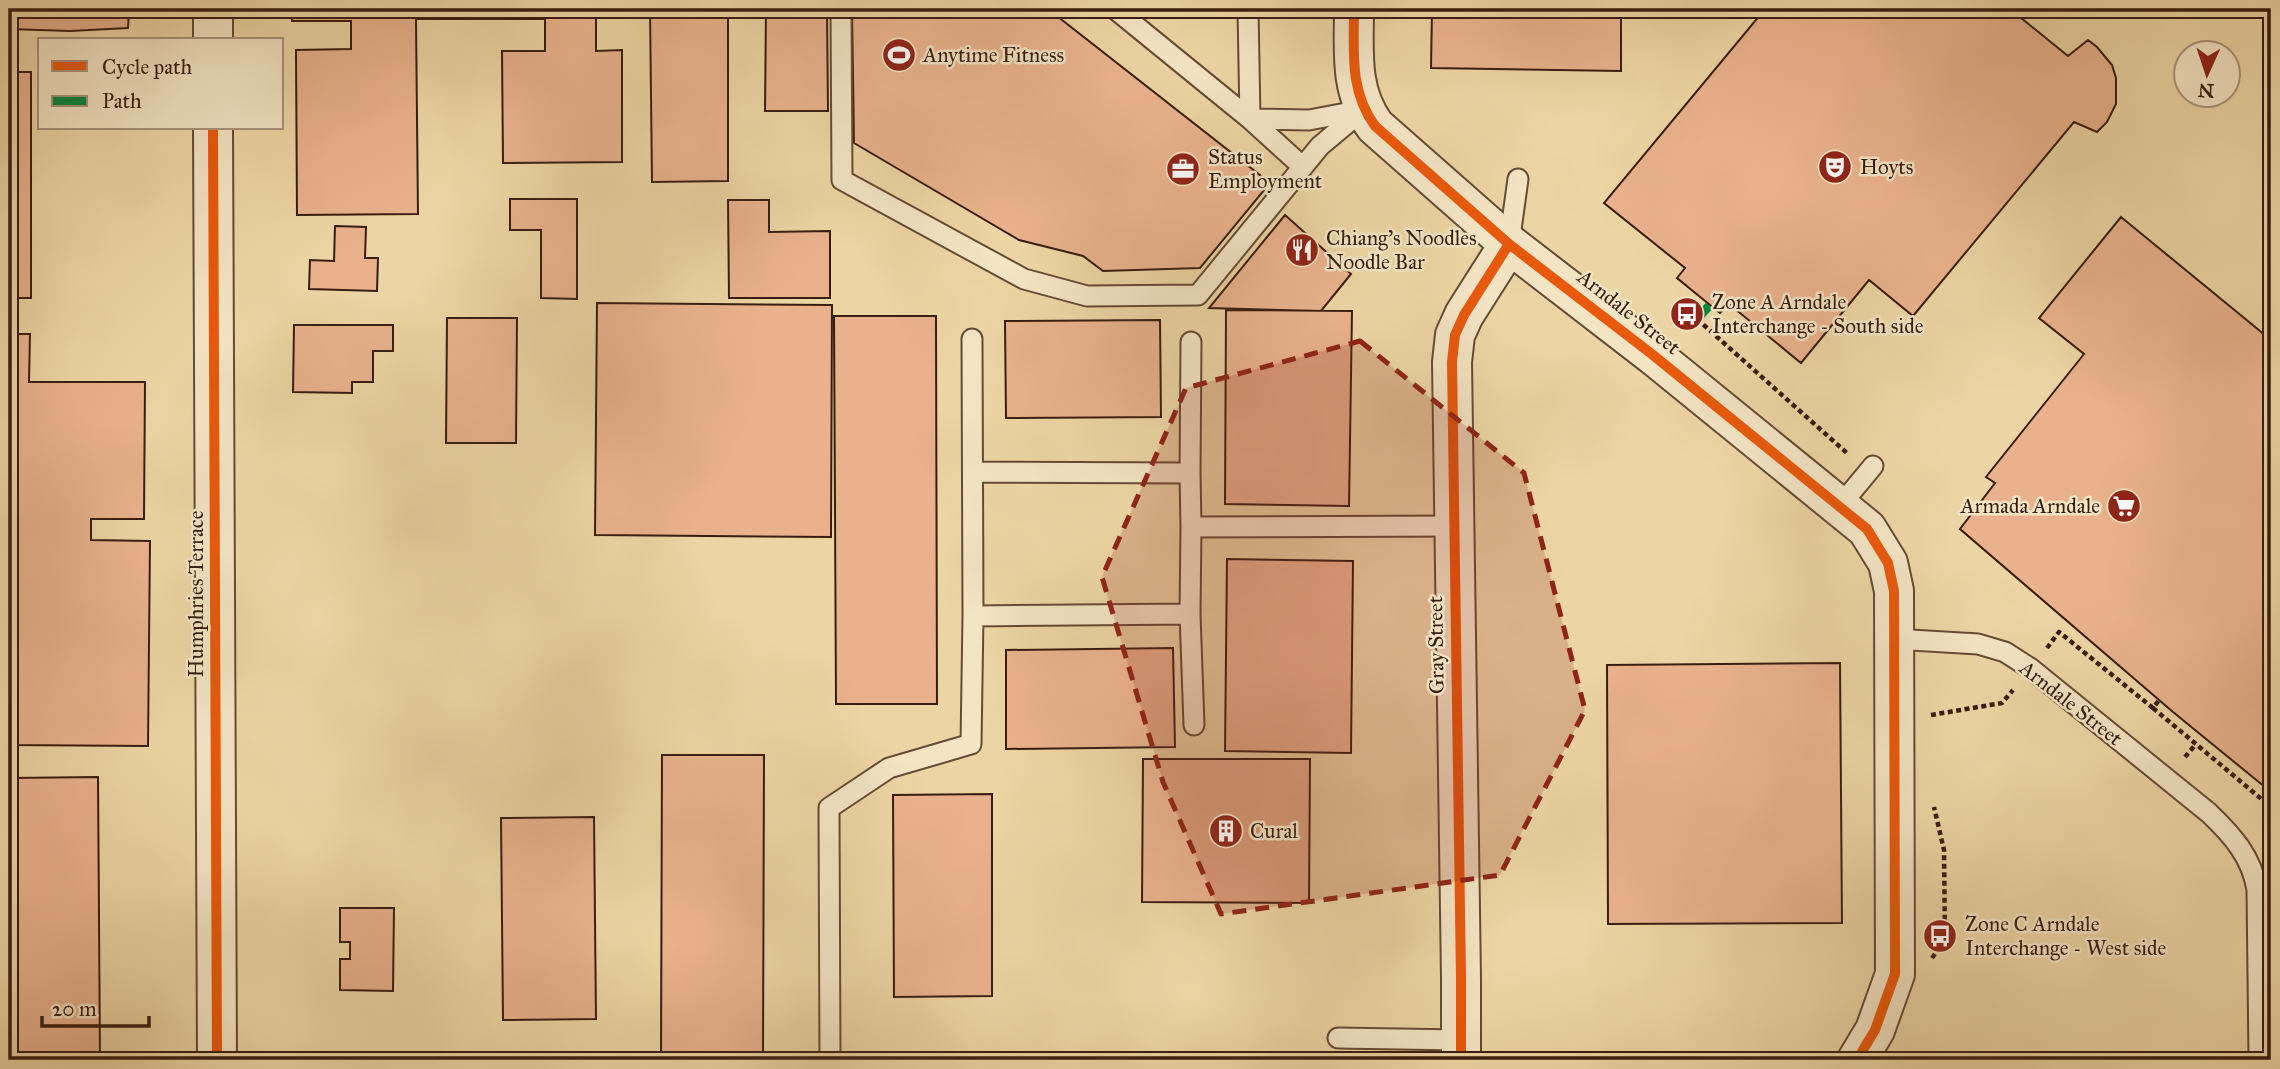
<svg xmlns="http://www.w3.org/2000/svg" width="2280" height="1069" font-family="'IM FELL Great Primer',serif">
  <style>
    .building { fill: #e9b28d; stroke: #381d10; stroke-width: 2 }
    .lines { fill: none; stroke-linecap: round; stroke-linejoin: round }
    .lane-casing { stroke: #654b35; stroke-width: 23 }
    .street-casing { stroke: #654b35; stroke-width: 42 }
    .path { stroke: #381d10; stroke-width: 4.5; stroke-dasharray: 5 3.5; stroke-linecap: butt }
    .lane { stroke: #f3e4c4; stroke-width: 19 }
    .street { stroke: #f3e4c4; stroke-width: 38 }
    .quiet { stroke: #00873e; stroke-width: 9; stroke-dasharray: 18 9; stroke-linecap: butt }
    .cycleway-casing { stroke: #f3e4c4; stroke-width: 15 }
    .cycleway { stroke: #e8590c; stroke-width: 10 }
    .marked { fill: #8f2418; fill-opacity: 0.2; stroke: #8f2418; stroke-width: 5; stroke-dasharray: 14 9; stroke-linejoin: round }
    .labels { text-anchor: middle; dominant-baseline: central; stroke-width: 5; stroke-linejoin: round; paint-order: stroke }
    .poi-label { font-size: 21px; fill: #381d10; stroke: #f3e4c4; text-anchor: start }
    .street-label { font-size: 21px; fill: #381d10; stroke: #f3e4c4 }
  </style>
  <rect width="100%" height="100%" fill="#ecd5a4"/>
  <filter id="stains"><feTurbulence type="fractalNoise" baseFrequency=".00286" numOctaves="4"/><feColorMatrix values="0 0 0 0 .2 0 0 0 0 .09 0 0 0 0 .02 0 0 0 .5 -.17"/></filter>
  <radialGradient id="worn" r=".72"><stop offset=".6" stop-color="#630" stop-opacity="0"/><stop offset="1" stop-color="#630" stop-opacity=".3"/></radialGradient>
  <path class="building" d="M9 9H129L128 28 70 31 9 29Z
    M292 9H596V51L622 50V162L503 163 502 51H545V19H416L418 214 297 215 296 50 351 49V21H292Z
    M650 9H728V181L652 182Z
    M766 9H827L828 111H765Z
    M852 9H1048L1270 183 1200 268 1103 271 1083 256 1019 240 854 143Z
    M1432 9H1621V71L1431 68Z
    M1765 9H2010L2068 56 2088 40 2097 47 2112 65 2116 78V104L2107 122 2097 132 2074 122 1913 316 1869 280 1801 363 1729 304 1720 313 1710 305 1677 278 1685 268 1604 203Z
    M9 72H31V298H9Z
    M510 199H577V299L541 298V230H510Z
    M728 200H769V232L830 231V298H729Z
    M1285 215 1351 274 1321 311 1209 308Z
    M2121 217 2271 340V792L2173 712 1960 529 1995 483 1986 477 2084 354 2039 318Z
    M335 226 366 227 365 258H378L377 291 309 289 310 260 334 261Z
    M597 303 832 305 831 537 595 535Z
    M1226 310 1352 311 1349 506 1225 504Z
    M834 316H936L937 704H836Z
    M447 318H517L516 443H446Z
    M1160 320 1161 417 1006 418 1005 321Z
    M294 325H393V351H373V382H352V393L293 392Z
    M9 334H30L29 382H145L144 519H91V540L150 541 148 746 9 745Z
    M1227 559 1353 561 1351 753 1225 751Z
    M1173 648 1175 747 1006 749V650Z
    M1840 663 1842 923 1608 924 1607 665Z
    M662 755H764L763 1060H661Z
    M1143 759H1310L1309 903 1142 902Z
    M98 777 100 1060H9V778Z
    M992 794V996L894 997 893 795Z
    M594 817 596 1019 503 1020 501 818Z
    M340 908H394L393 991 340 990V959H350V942H340Z"/>
  <g class="lines">
    <g class="lane-casing">
      <path id="lane" d="M841 9 842 180 1024 279 1087 296 1198 295 1320 146 1363 110
        M1115 9 1250 119 1303 167
        M1248 9 1250 119 1309 120 1362 110
        M1509 244 1518 179
        M972 339 973 616 1190 614 1191 527 1454 526
        M973 472 1190 473 1191 527
        M1190 473 1191 342
        M1839 507 1873 466
        M1190 614 1194 725
        M1894 639 1978 644 2005 652 2030 668 2209 813C2232 835 2252 857 2257 890L2259 1060
        M1338 1038 1461 1040
        M830 1060 829 808 889 768 971 744 973 616"/>
    </g>
    <g class="street-casing">
      <path id="street" d="M213 9V40
        M1354 9C1354 51 1349 90 1375 126L1509 244 1653 355 1867 529 1888 563 1894 591 1895 974 1875 1030 1857 1060
        M213 128 217 1060
        M1461 1060V979L1452 362 1455 335 1464 315 1509 244"/>
    </g>
    <path class="path" d="M1697 319 1848 454
      M2047 648 2059 632 2153 708 2160 699
      M2153 708 2271 807
      M1931 715 2002 703 2013 690
      M2185 757 2196 744
      M1932 958 1945 940 1944 850 1934 807"/>
    <use href="#lane" class="lane"/>
    <use href="#street" class="street"/>
    <path class="quiet" d="M1697 319 1710 305"/>
    <g class="cycleway-casing">
      <path id="cycleway" d="M1354 9C1354 51 1349 90 1375 126L1509 244 1653 355 1867 529 1888 563 1894 591 1895 974 1875 1030 1857 1060
        M213 128 217 1060
        M1461 1060V979L1452 362 1455 335 1464 315 1509 244"/>
    </g>
    <use href="#cycleway" class="cycleway"/>
  </g>
  <path class="marked" d="M1360 341 1524 473 1585 710 1500 875 1221 914 1163 782 1102 577 1186 388Z"/>
  <defs>
    <g id="stadium-disc" transform="scale(1.75)"><circle r="9.5" fill="#8f2418" stroke="#f3e4c4"/><path d="M0-5a6.5 5 0 1 0 0 10a6.5 5 0 1 0 0-10ZM-3.5-1.8h7v3.6h-7Z" fill="#fff"/></g>
    <g id="theatre-disc" transform="scale(1.75)"><circle r="9.5" fill="#8f2418" stroke="#f3e4c4"/><path d="M-5-5.5Q0-4 5-5.5V0Q5 5 0 6Q-5 5-5 0ZM-3.3-2.5H-1v1.5H-3.3ZM1-2.5H3.3v1.5H1ZM-2.8 1Q0 5.5 2.8 1Z" fill="#fff"/></g>
    <g id="office-disc" transform="scale(1.75)"><circle r="9.5" fill="#8f2418" stroke="#f3e4c4"/><path d="M-6-3h4V-5.5h4V-3h4V5H-6ZM-1-4.5V-3h2v-1.5ZM-6 0V1H6V0Z" fill="#fff"/></g>
    <g id="restaurant-disc" transform="scale(1.75)"><circle r="9.5" fill="#8f2418" stroke="#f3e4c4"/><path d="M-5-6h1v4h1v-4h1v4h1v-4h1v5L-1.5 .5V6h-2V.5L-5-1ZM5-6V6H3V1.5H1.5Q1.5-4 5-6Z" fill="#fff"/></g>
    <g id="bus-disc" transform="scale(1.75)"><circle r="9.5" fill="#8f2418" stroke="#f3e4c4"/><path d="M-5-6H5V4H4V6H2V4H-2V6H-4V4H-5ZM-3.5-4V0h7V-4ZM-3.5 1.2v1.5H-2V1.2ZM2 1.2v1.5H3.5V1.2Z" fill="#fff"/></g>
    <g id="supermarket-disc" transform="scale(1.75)"><circle r="9.5" fill="#8f2418" stroke="#f3e4c4"/><path d="M-6-5.5h2.5l.6 2H6L4.5 2H-2.5L-4.4-4H-6ZM-1.5 3.2a1.3 1.3 0 1 0 .1 0ZM3 3.2a1.3 1.3 0 1 0 .1 0Z" fill="#fff"/></g>
    <g id="building-disc" transform="scale(1.75)"><circle r="9.5" fill="#8f2418" stroke="#f3e4c4"/><path d="M-4-6H4V6H1V3H-1V6H-4ZM-2.5-4.3h1.7v1.8h-1.7ZM.8-4.3h1.7v1.8H.8ZM-2.5-1h1.7V.8h-1.7ZM.8-1h1.7V.8H.8Z" fill="#fff"/></g>
  </defs>
  <g fill-rule="evenodd">
    <use href="#stadium-disc" x="899" y="55"/>
    <use href="#theatre-disc" x="1835" y="167"/>
    <use href="#office-disc" x="1183" y="169"/>
    <use href="#restaurant-disc" x="1302" y="250"/>
    <use href="#bus-disc" x="1687" y="314"/>
    <use href="#supermarket-disc" x="2124" y="506"/>
    <use href="#building-disc" x="1226" y="831"/>
    <use href="#bus-disc" x="1940" y="936"/>
  </g>
  <g class="labels">
    <g class="poi-label">
      <text x="923" y="55">Anytime Fitness</text>
      <text x="1208" y="157">Status<tspan x="1208" dy="24">Employment</tspan></text>
      <text x="1860" y="167">Hoyts</text>
      <text x="1326" y="238">Chiang's Noodles<tspan x="1326" dy="24">Noodle Bar</tspan></text>
      <text x="1712" y="302">Zone A Arndale<tspan x="1712" dy="24">Interchange - South side</tspan></text>
      <text x="2100" y="506" text-anchor="end">Armada Arndale</text>
      <text x="1250" y="831">Cural</text>
      <text x="1965" y="924">Zone C Arndale<tspan x="1965" dy="24">Interchange - West side</tspan></text>
    </g>
    <g class="street-label">
      <text transform="translate(1629 312) rotate(38)">Arndale Street</text>
      <text transform="translate(196 594) rotate(-90)">Humphries Terrace</text>
      <text transform="translate(1436 645) rotate(-91)">Gray Street</text>
      <text transform="translate(2071 703) rotate(38)">Arndale Street</text>
    </g>
  </g>
  <rect width="2280" height="1069" fill="none" stroke="#ecd5a4" stroke-width="35"/>
  <rect x="10" y="10" width="2259" height="1048" fill="none" stroke="#381d10" stroke-width="3.5"/>
  <rect x="18" y="18" width="2245" height="1034" fill="none" stroke="#381d10" stroke-width="2"/>
  <rect x="38" y="38" width="245" height="91" fill="#f3e4c4" stroke="#a8947c" stroke-width="2"/>
  <rect x="52" y="61" width="35" height="10" fill="#e8590c" stroke="#a8947c" stroke-width="2"/>
  <text x="102" y="74" font-size="21" fill="#381d10">Cycle path</text>
  <rect x="52" y="96" width="35" height="10" fill="#00873e" stroke="#a8947c" stroke-width="2"/>
  <text x="102" y="108" font-size="21" fill="#381d10">Path</text>
  <g transform="translate(2207 74) rotate(183)"><circle r="33" fill="#f3e4c4" stroke="#a8947c" stroke-width="2"/>
  <path d="M0-5L12 26L0 18L-12 26Z" fill="#8f2418"/>
  <text y="-10" font-size="19" font-weight="bold" text-anchor="middle" fill="#381d10">N</text>
  </g>
  <path d="M42 1016v10h107v-10" fill="none" stroke="#381d10" stroke-width="3.5"/>
  <text x="52" y="1016" font-size="21" fill="#381d10" stroke="#f3e4c4" stroke-width="5" paint-order="stroke">20 m</text>
  <rect width="100%" height="100%" filter="url(#stains)"/>
  <rect width="100%" height="100%" fill="url(#worn)"/>
</svg>
